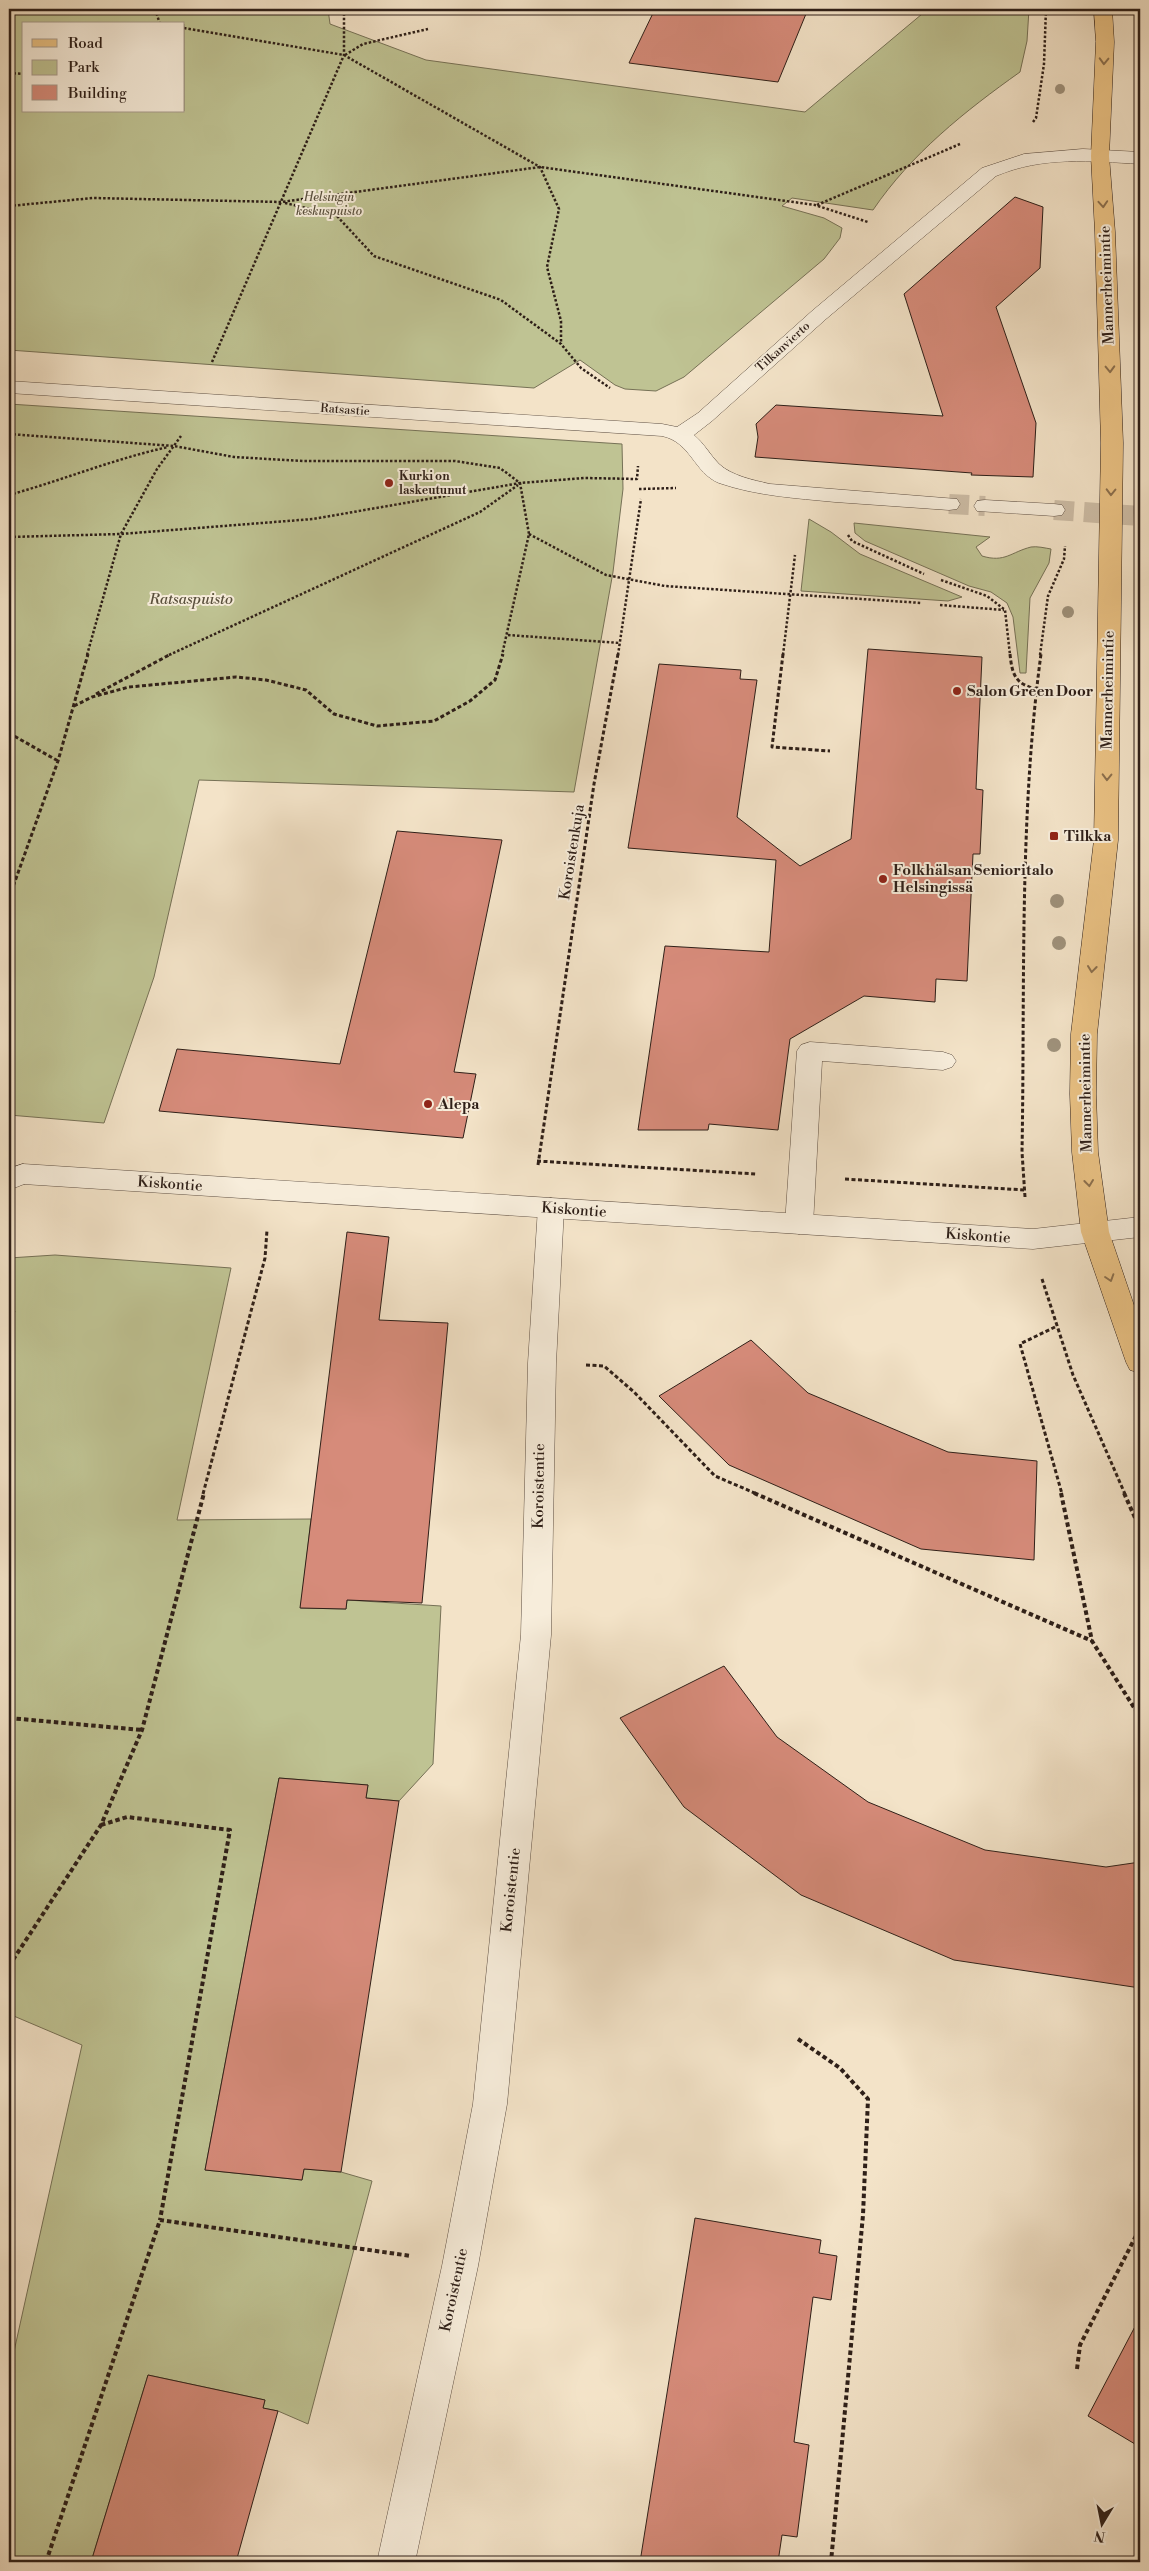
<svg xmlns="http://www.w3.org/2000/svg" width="1149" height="2571" font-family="'Libre Bodoni',serif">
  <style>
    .green { fill: #bfc393; stroke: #767156; fill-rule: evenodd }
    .building { fill: #d68b7a; stroke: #2e1f18 }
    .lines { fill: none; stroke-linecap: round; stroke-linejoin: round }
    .minor-tunnel { stroke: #ccbca5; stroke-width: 20; stroke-dasharray: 20 10; stroke-linecap: butt }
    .service-casing { stroke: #5f5044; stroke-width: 1 }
    .minor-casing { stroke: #5f5044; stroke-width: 1 }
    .tertiary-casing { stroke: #5f5044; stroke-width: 1 }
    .primary-casing { stroke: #2e1f18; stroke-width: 1 }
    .path-far2 { stroke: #2e1f18; stroke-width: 2.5; stroke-dasharray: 2.5 2; stroke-linecap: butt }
    .path-far1 { stroke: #2e1f18; stroke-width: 3; stroke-dasharray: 4 2.5; stroke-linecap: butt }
    .path { stroke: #2e1f18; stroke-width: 4; stroke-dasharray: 4.5 3; stroke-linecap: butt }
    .service { fill: #f7eddb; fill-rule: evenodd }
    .minor { fill: #f7eddb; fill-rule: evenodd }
    .tertiary { fill: #f7eddb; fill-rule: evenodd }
    .primary { fill: #eac284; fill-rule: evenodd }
    .tree { fill: #9f927c }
    .oneway { stroke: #8c704e }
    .poi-dot { fill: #8f2418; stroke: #f7eddb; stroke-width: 2 }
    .labels { text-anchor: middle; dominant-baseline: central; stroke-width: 4; stroke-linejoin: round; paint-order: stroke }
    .far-park-label { font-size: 12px; font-style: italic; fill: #5a503d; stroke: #f7eddb }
    .far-street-label { font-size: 12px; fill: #2e1f18; stroke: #f7eddb }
    .far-poi-label { font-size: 12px; font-weight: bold; fill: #2e1f18; stroke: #f7eddb; text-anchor: start }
    .street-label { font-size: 15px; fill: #2e1f18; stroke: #f7eddb }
    .park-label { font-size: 15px; font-style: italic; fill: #5a503d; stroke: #f7eddb }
    .poi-label { font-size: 15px; font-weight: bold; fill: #2e1f18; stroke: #f7eddb; text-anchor: start }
  </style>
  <rect width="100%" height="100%" fill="#f3e3c8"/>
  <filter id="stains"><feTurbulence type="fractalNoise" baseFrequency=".004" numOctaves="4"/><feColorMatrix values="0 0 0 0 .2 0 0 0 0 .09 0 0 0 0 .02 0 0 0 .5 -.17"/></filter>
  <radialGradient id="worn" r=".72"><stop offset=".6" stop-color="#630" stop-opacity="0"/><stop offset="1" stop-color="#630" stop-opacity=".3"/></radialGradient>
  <path class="green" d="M9 9H328L330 24 426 60 805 112 922 14 921 9H1029L1027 41 1020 72C965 111 911 154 873 210L792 198 782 206 824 218 842 228 840 238 824 259 684 377 656 391 625 389 615 385 580 360 534 388 9 350ZM24 24H184V111H24Z
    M9 404 622 444 623 489 613 572 574 792 199 780 154 977 104 1123 9 1115Z
    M809 519 831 532 860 554 962 597 948 601 801 591Z
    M854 523 990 537 976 547 982 556C1005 563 1011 552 1031 547 1037 546 1045 548 1051 549L1049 563 1030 598 1026 673H1020L1013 617 1007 603 991 592 969 586 865 541 855 533Z
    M55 1255 231 1268 177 1520 311 1519 301 1608 346 1609 347 1600 441 1606 433 1764 399 1801 366 1798 368 1785 279 1778 205 2170 302 2180 304 2169 341 2172 372 2181 308 2424 278 2411 263 2408 265 2400 148 2375 91 2562H28L9 2560V2374L82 2045 9 2014V1331L15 1311 9 1310V1258Z"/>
  <path class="building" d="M655 9H808L778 82 629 63Z
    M1015 197 1043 207 1040 268 996 307 1036 423 1033 477 971 475 972 473 755 457 758 437 756 424 776 405 943 416 904 294Z
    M868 649 982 657 976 789 983 790 980 854H973L967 981 936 979 935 1002 864 996 790 1039 778 1130 709 1124 708 1130H638L665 946 769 952 776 860 628 848 659 664 741 670 740 679 757 680 737 817 800 866 851 839Z
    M397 831 502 840 454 1072 476 1074 463 1138 159 1111 177 1049 340 1064Z
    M347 1232 389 1237 379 1320 448 1323 422 1603 347 1600 346 1609 300 1608Z
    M751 1340 808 1393 948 1452 1037 1461 1034 1560 921 1549 729 1465 659 1396Z
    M724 1666 777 1737 868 1802 985 1850 1106 1867 1140 1862V1988L954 1960 801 1895 684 1807 620 1718Z
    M279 1778 368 1785 366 1798 399 1801 341 2172 304 2169 302 2180 205 2170Z
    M695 2218 821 2240 819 2253 837 2256 831 2300 813 2297 794 2442 809 2445 797 2537 782 2535 778 2562H640Z
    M1140 2317V2447L1088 2416Z
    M148 2375 265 2400 263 2408 278 2411 236 2562H91Z"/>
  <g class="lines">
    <path class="minor-tunnel" d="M949 504 985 506
      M1054 510 1140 516"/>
    <g class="service-casing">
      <path id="service" d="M810 1042 943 1052 952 1055 956 1061 952 1067 943 1070 822 1061 813 1224 809 1231 799 1234 789 1231 785 1224 797 1051 801 1045Z"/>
    </g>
    <g class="minor-casing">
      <path id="minor" d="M1083 149 1140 152V164C1091 161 1043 156 996 176L826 319 712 421 694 435C704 443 710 455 719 464 732 476 753 480 770 484L957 499 960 504 957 509 949 510C911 507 873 505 835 502 795 498 757 496 719 483 694 473 691 442 662 436L9 393V381L662 424 677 427 698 413 812 311 982 168 1024 154Z
        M985 500 1054 504 1062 505 1065 510 1062 515 1054 516 977 511 974 506 977 501Z
        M23 1164 32 1167 36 1174 32 1181 9 1190V1169Z
        M551 1198 561 1201 564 1208 556 1363 551 1635 507 2104 478 2266 415 2562H377L442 2266 473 2104 521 1635 528 1363 538 1208 541 1201Z"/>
    </g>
    <g class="tertiary-casing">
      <path id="tertiary" d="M23 1164 1033 1229 1140 1217V1237L1033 1249 23 1184 14 1181 10 1174 14 1167Z"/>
    </g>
    <g class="primary-casing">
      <path id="primary" d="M1094 9H1112L1114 42 1109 156 1115 232 1123 443 1118 840 1097 1034 1096 1094 1098 1152 1109 1232 1140 1323V1373L1130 1370 1126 1362 1081 1232 1072 1152 1070 1094 1071 1034 1094 840 1101 443 1095 232 1091 156 1096 42Z"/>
    </g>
    <path class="path-far2" d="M155 9 160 24
      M184 28 344 55 540 167 559 209 547 267 561 321V344
      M345 55 363 44 428 29
      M9 73 24 74
      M1033 122 1036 118 1044 64 1046 9
      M285 203 336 215 374 256 501 300 561 344 581 368 610 388
      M817 205 960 144
      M9 206 93 198 281 202 540 167 815 205 868 222
      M212 362 344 55V9
      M9 434 174 446 234 457 303 461H455L500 468 520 483 529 534 502 655
      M639 489 676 488
      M9 495C63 480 114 459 168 447
      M529 534 606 575 665 586 922 603
      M848 535 852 541 924 574
      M9 537 121 534 313 519 520 483 584 478 637 479 638 466
      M941 580 987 596 1005 610 1010 655
      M940 605 1004 610
      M508 635 620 643
      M87 655 121 534 157 469 181 436
      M169 655 480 512 518 485
      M618 655 641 499
      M783 655 795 555
      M1040 655 1048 596 1064 559 1065 546"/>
    <path class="path-far1" d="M783 654 772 747 830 751
      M1010 654C1012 674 1015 684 1036 689
      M96 694 171 654
      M74 706 92 697 129 687 236 677 266 680 306 690 334 714 377 726 434 721 470 701 495 680 503 654
      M9 733 58 761
      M9 898 58 761 88 654
      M537 1161 756 1174
      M538 1165 594 784 618 654
      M845 1179 1024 1190
      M1025 1197 1022 1152C1025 987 1019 817 1041 654
      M1042 1279 1073 1375 1125 1494
      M1055 1327 1020 1344 1062 1494
      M586 1365 604 1366 634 1392 715 1476 757 1494
      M203 1494 265 1258 267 1230"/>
    <path class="path" d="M754 1493 1092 1641
      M1061 1493 1092 1641 1140 1717
      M1124 1493 1140 1529
      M9 1718 142 1730
      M101 1825 127 1817 230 1830 160 2220
      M9 1966 101 1825 142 1730 204 1493
      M798 2039 840 2068 868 2099 863 2215 831 2562
      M1077 2369 1080 2345 1140 2228
      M46 2562 160 2220 411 2256
      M1058 2562 1059 2555"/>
    <use href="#service" class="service"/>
    <use href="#minor" class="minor"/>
    <use href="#tertiary" class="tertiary"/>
    <use href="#primary" class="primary"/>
  </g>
  <g class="tree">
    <circle cx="1060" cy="89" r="5"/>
    <circle cx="1068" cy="612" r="6"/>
    <circle cx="1057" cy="901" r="7"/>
    <circle cx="1059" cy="943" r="7"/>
    <circle cx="1054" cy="1045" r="7"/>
  </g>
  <defs><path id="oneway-chevron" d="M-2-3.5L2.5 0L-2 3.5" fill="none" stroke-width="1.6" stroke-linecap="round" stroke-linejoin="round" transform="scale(1.25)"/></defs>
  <g class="oneway">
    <use href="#oneway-chevron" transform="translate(1104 61) rotate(92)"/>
    <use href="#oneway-chevron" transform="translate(1103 204) rotate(86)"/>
    <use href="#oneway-chevron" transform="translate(1110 369) rotate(88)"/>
    <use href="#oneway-chevron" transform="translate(1111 492) rotate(91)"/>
    <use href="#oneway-chevron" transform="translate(1107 777) rotate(91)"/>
    <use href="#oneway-chevron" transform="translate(1092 969) rotate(97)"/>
    <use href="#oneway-chevron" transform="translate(1089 1183) rotate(83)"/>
    <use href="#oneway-chevron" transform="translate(1110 1278) rotate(72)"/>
  </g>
  <g class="poi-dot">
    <circle cx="389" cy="483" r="5"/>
    <circle cx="957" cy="691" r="5"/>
    <rect x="1049" y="831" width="10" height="10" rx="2.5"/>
    <circle cx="883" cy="879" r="5"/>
    <circle cx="428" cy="1104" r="5"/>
  </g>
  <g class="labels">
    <g class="far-park-label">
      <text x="329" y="197">Helsingin<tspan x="329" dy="14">keskuspuisto</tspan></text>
    </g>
    <g class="far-street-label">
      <text transform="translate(783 347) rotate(-42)">Tilkanvierto</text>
      <text transform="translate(345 410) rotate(4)">Ratsastie</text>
    </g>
    <g class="far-poi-label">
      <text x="399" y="476">Kurki on<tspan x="399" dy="14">laskeutunut</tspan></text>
    </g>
    <g class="street-label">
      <text transform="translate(1107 285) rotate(-92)">Mannerheimintie</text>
      <text transform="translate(1108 690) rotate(-89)">Mannerheimintie</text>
      <text transform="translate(572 852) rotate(-81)">Koroistenkuja</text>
      <text transform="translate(1086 1093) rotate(-91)">Mannerheimintie</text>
      <text transform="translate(170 1184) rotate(4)">Kiskontie</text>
      <text transform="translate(574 1210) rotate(4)">Kiskontie</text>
      <text transform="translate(978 1236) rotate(4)">Kiskontie</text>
      <text transform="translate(539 1486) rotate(-89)">Koroistentie</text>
      <text transform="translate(511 1890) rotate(-84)">Koroistentie</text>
      <text transform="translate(454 2290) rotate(-78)">Koroistentie</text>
    </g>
    <g class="park-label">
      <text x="191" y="599">Ratsaspuisto</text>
    </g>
    <g class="poi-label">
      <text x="967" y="691">Salon Green Door</text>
      <text x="1064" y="836">Tilkka</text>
      <text x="893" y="870">Folkhälsan Senioritalo<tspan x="893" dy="17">Helsingissä</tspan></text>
      <text x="438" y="1104">Alepa</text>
    </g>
  </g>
  <rect width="1149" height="2571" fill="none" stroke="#f3e3c8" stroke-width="30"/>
  <rect x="10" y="10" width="1129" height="2551" fill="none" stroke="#2e1f18" stroke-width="2.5"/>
  <rect x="15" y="15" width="1119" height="2541" fill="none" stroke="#2e1f18"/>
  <rect x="22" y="22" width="162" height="90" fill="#f7eddb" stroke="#a79b8d"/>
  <rect x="32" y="39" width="25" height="8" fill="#eac284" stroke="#a79b8d"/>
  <text x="68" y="48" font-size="15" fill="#2e1f18">Road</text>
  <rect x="32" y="60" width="25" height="15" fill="#bfc393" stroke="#a79b8d"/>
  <text x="68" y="72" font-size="15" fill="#2e1f18">Park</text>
  <rect x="32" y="85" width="25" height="15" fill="#d68b7a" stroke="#a79b8d"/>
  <text x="68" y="98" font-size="15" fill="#2e1f18">Building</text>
  <g transform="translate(1102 2524) rotate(190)" stroke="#f7eddb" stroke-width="4" paint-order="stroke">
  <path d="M0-4L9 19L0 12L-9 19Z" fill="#2e1f18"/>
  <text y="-8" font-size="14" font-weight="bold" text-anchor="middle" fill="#2e1f18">N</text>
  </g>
  <rect width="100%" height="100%" filter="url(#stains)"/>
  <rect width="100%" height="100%" fill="url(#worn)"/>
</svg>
